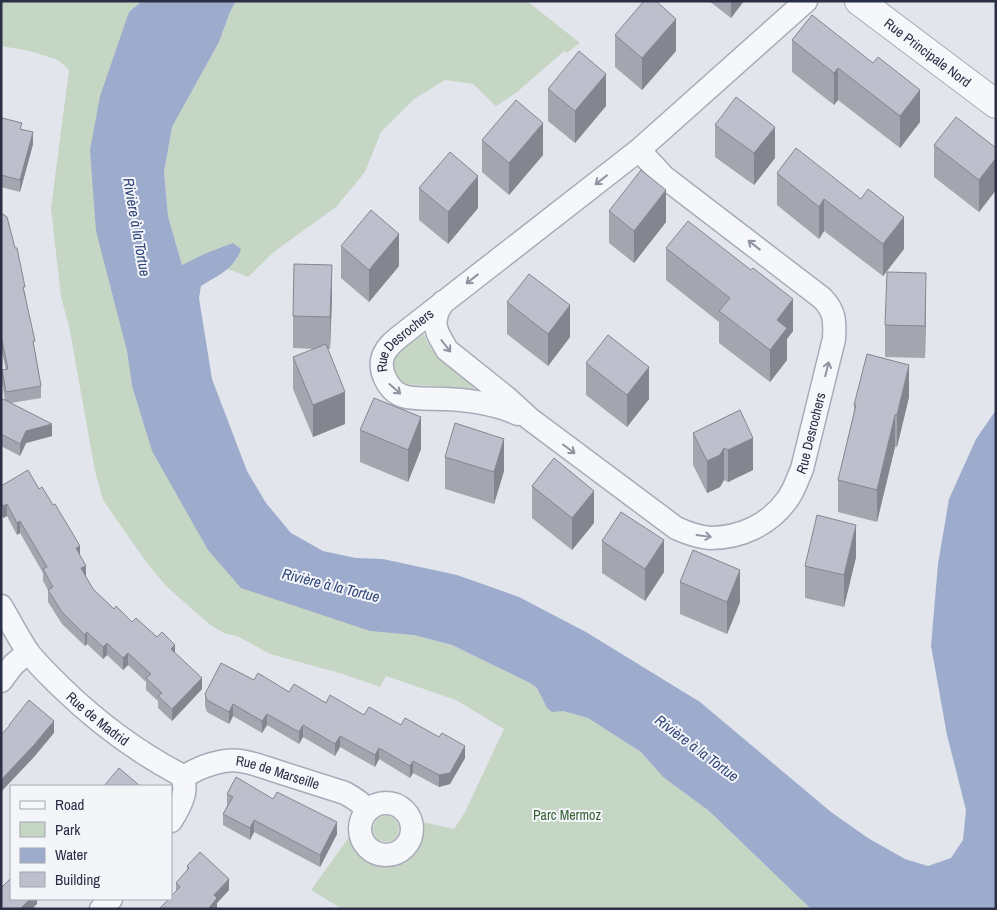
<svg xmlns="http://www.w3.org/2000/svg" width="997" height="910" font-family="'Archivo Narrow',sans-serif">
  <style>
    .green { fill: #c6d6c4 }
    .water { fill: #9daccd }
    .lines { fill: none; stroke-linecap: round; stroke-linejoin: round }
    .minor-casing { stroke: #a8abb7; stroke-width: 25 }
    .tertiary-casing { stroke: #a8abb7; stroke-width: 30 }
    .minor { stroke: #f6f7fa; stroke-width: 22 }
    .tertiary { stroke: #f6f7fa; stroke-width: 28 }
    .wall { fill: #a3a5af }
    .shaded-wall { fill: #84868f }
    .building { fill: #bdc0cc; stroke: #84868f }
    .oneway { stroke: #9093a0 }
    .labels { text-anchor: middle; dominant-baseline: central; stroke-width: 4; stroke-linejoin: round; paint-order: stroke }
    .street-label { font-size: 14px; fill: #2a2f45; stroke: #f3f5f9 }
    .park-label { font-size: 14px; fill: #386236; stroke: #f3f5f9 }
    .water-label { font-size: 15px; font-style: italic; fill: #31477b; stroke: #f3f5f9 }
  </style>
  <rect width="100%" height="100%" fill="#e3e5ec"/>
  <path class="green" d="M1 1H142L129 12 127 351 132 386 152 451 414 635 452 645 530 683 537 688 547 708 563 711 588 718 641 752 663 777 709 811 811 909H342L311 890 349 837C351 843 353 849 358 854 376 876 412 867 421 841 423 835 423 828 423 822L454 829 465 812 504 729 456 700 386 676 380 687 343 674 270 654 237 636 226 634 209 624 166 586 146 562 103 500 95 471 69 326 61 297 51 208 69 70 58 60 30 51 1 46Z
    M236 1H527L580 43 567 53 564 51 516 93 496 106 473 84 445 80 414 99 381 132 365 172 336 207 275 251 248 277 228 269 238 258 204 254 182 265 168 216 164 171 172 127 219 42 230 12Z
    M421 334 424 335C434 358 451 369 471 383L474 387 473 389 406 384C399 381 395 377 393 370 388 354 410 342 421 334Z
    M373 829a13 13 0 1 1 26 0a13 13 0 1 1-26 0Z"/>
  <path class="water" d="M142 1H236L230 12 219 42 172 127 164 172 168 216 182 265 204 254 233 243 241 249C234 270 218 275 201 286L199 298 212 379 247 471 266 503 291 533 323 551 356 558 383 559 457 575 519 597 586 632 700 702 831 812 868 838 905 859 928 866 951 858 963 840 966 810 947 735 931 646 938 564 949 499 976 439 996 410V909H811L709 811 663 777 641 752 588 718 563 711 552 712 547 708 537 688 530 683 452 645 414 635 370 631 241 588 208 550 152 451 132 386 127 351 96 231 90 150 100 96 129 12Z"/>
  <g class="lines">
    <g class="minor-casing">
      <g id="minor">
        <path id="s1" d="M443 302 437 313 435 324 438 334 447 350 507 398 530 419 676 528C687 533 698 537 710 538 740 538 769 525 787 500 794 491 797 480 802 469L834 339C835 321 835 311 822 298L664 177 639 150"/>
        <path id="s2" d="M518 414C496 404 470 400 446 399 433 398 416 400 403 396 388 391 377 369 384 354 387 347 393 342 399 337L639 150 806 1"/>
        <path id="s3" d="M1 606C10 621 18 637 28 652 38 665 50 676 62 688 97 722 136 751 179 774 192 787 179 808 171 821"/>
        <path d="M1 681 13 665 28 652"/>
        <path id="s4" d="M183 778C197 767 224 758 241 761 254 763 266 768 279 772 301 779 323 786 345 793 354 798 361 802 368 810"/>
        <circle cx="386" cy="829" r="26"/>
        <path d="M101 909 111 899"/>
      </g>
    </g>
    <g class="tertiary-casing">
      <g id="tertiary">
        <path id="s5" d="M859 1 996 104"/>
      </g>
    </g>
    <use href="#minor" class="minor"/>
    <use href="#tertiary" class="tertiary"/>
  </g>
  <path class="wall" d="M709 1H744L731 18Z
    M812 15 920 122 900 148 838 100 834 105 792 72V40Z
    M615 35 676 51 642 90 615 67Z
    M548 89 606 106 575 143 548 121Z
    M1 121 33 144 20 192 1 187Z
    M715 125 775 158 754 185 715 157Z
    M482 140 543 155 509 195 482 172Z
    M934 145 996 148V190L979 212 934 177Z
    M796 148 904 249 883 276 824 231 819 239 777 205V173Z
    M419 188 478 208 448 244 419 220Z
    M609 211 666 222 634 263 609 243Z
    M1 213 25 293 41 386V398L11 403 52 436 26 443 20 456 1 446V402L5 400 2 382V370H6L1 348Z
    M341 246 399 266 369 302 341 278Z
    M666 248 793 331 787 339V360L770 382 719 343V322L666 280Z
    M332 297 330 349H328L345 424 313 437 293 389V357L315 349 293 348V316Z
    M507 302 570 337 548 366 507 334Z
    M926 305 925 358 885 357V325Z
    M586 363 649 399 627 427 586 395Z
    M909 397 897 447H895L877 522 838 512V480L854 412V405Z
    M740 410 753 470 728 482 724 480 720 487 707 493 693 465V433Z
    M360 430 421 449 408 482 360 462Z
    M445 457 504 471 494 504 445 489Z
    M1 486 39 489 80 555 86 577 93 589 114 609 132 622 157 637 175 653 202 689 172 721 158 708V701L146 690V682L128 665 123 670 107 655 103 659 87 644 85 646 62 624 48 602V590L43 581V573L20 533 17 535 7 516 3 518 1 514Z
    M532 486 594 523 572 550 532 518Z
    M602 541 664 572 645 601 602 573Z
    M856 557 844 607 805 598V566Z
    M680 582 740 602 727 634 680 614Z
    M254 680 364 715 401 725 465 758 450 784 439 787 413 773 410 778 379 759 375 767 340 747 335 756 303 737 299 744 267 725 262 733 233 716 229 724 207 712 205 706V694Z
    M227 794 337 834 320 867 254 832 250 840 223 825V814L227 806Z
    M187 866 229 890 217 903V909L176 891V883L187 871Z"/>
  <path class="shaded-wall" d="M731 1H744L731 18Z
    M676 19V51L642 90V58Z
    M838 68V100L834 105V73Z
    M606 74V106L575 143V111Z
    M920 90V122L900 148V116Z
    M543 123V155L509 195V163Z
    M775 127V158L754 185V153Z
    M33 132V144L20 192V180Z
    M996 158V190L979 212V180Z
    M478 176V208L448 244V212Z
    M666 190V222L634 263V231Z
    M824 199V231L819 239V207Z
    M904 217V249L883 276V244Z
    M399 234V266L369 302V270Z
    M332 265V297L330 349V317Z
    M926 273V305L925 358V326Z
    M793 299V331L787 339V360L770 382V350L777 320Z
    M570 305V337L548 366V334Z
    M909 365V397L897 447V415Z
    M649 367V399L627 427V395Z
    M345 392V424L313 437V405Z
    M895 415V447L877 522V490Z
    M421 417V449L408 482V450Z
    M52 424V436L26 443 20 456V444L26 431Z
    M753 438V470L728 482V450Z
    M504 439V471L494 504V472Z
    M724 448V480L720 487 707 493V461Z
    M594 491V523L572 550V518Z
    M7 504V516L3 518V506Z
    M20 521V533L17 535V523Z
    M856 525V557L844 607V575Z
    M664 540V572L645 601V569Z
    M80 546V558L76 548Z
    M86 566V577L81 568Z
    M740 570V602L727 634V602Z
    M87 632V644L85 646V635Z
    M107 643V655L103 659V647Z
    M175 645V657L171 649Z
    M128 653V665L123 670V658Z
    M202 678V689L172 721V709Z
    M233 704V716L229 724V712Z
    M267 714V725L262 733V721Z
    M54 721V733L34 757 1 792V780Z
    M303 725V737L299 744V732Z
    M340 736V747L335 756V744Z
    M465 746V758L450 784 439 787V775Z
    M379 748V759L375 767V755Z
    M413 761V773L410 778V766Z
    M254 820V832L250 840V828Z
    M337 822V834L320 867V855Z
    M229 879V890L217 903V909H208L214 895Z
    M30 899H39L37 901V904L32 909H20Z"/>
  <path class="building" d="M644 1H656L676 19 642 58 615 35Z
    M812 15 873 63 878 57 920 90 900 116 838 68 834 73 792 40Z
    M579 51 606 74 575 111 548 89Z
    M736 97 775 127 754 153 715 125Z
    M516 100 543 123 509 163 482 140Z
    M956 117 996 148V158L979 180 934 145Z
    M2 118 22 123 20 129 33 132 20 180 1 175V121Z
    M796 148 861 199 868 189 904 217 883 244 824 199 819 207 777 173Z
    M450 152 478 176 448 212 419 188Z
    M641 170 666 190 634 231 609 211Z
    M371 210 399 234 369 270 341 246Z
    M1 213 7 217 15 248H17L25 287H23L35 341H33L41 386 6 392 2 370 8 369 1 336Z
    M688 221 751 270 753 268 793 299 777 320 787 328 770 350 719 311 730 298 666 248Z
    M294 264 332 265 330 317 293 316Z
    M887 272 926 273 925 326 885 325Z
    M529 274 570 305 548 334 507 302Z
    M608 335 649 367 627 395 586 363Z
    M326 344 345 392 313 405 293 357Z
    M867 354 909 365 897 415H895L877 490 838 480 856 405H854Z
    M374 398 421 417 408 450 360 430Z
    M3 399 52 424 26 431 20 444 1 434V402Z
    M740 410 753 438 728 450 724 448 720 455 707 461 693 433Z
    M455 423 504 439 494 472 445 457Z
    M554 458 594 491 572 518 532 486Z
    M28 470 39 489 42 487 53 505 55 504 80 546 76 548 86 566 81 568 93 589 114 609 116 606 132 622 136 618 157 637 162 632 175 645 171 649 202 678 172 709 158 696 162 693 146 678 151 674 128 653 123 658 107 643 103 647 87 632 85 635 62 612 48 590 53 587 43 569 47 567 20 521 17 523 7 504 3 506 1 502V486Z
    M621 512 664 540 645 569 602 541Z
    M817 515 856 525 844 575 805 566Z
    M693 550 740 570 727 602 680 582Z
    M221 663 254 680 258 673 289 692 294 684 326 703 330 695 364 715 369 707 401 725 405 718 439 737 442 733 465 746 450 773 439 775 413 761 410 766 379 748 375 755 340 736 335 744 303 725 299 732 267 714 262 721 233 704 229 712 207 700 205 694Z
    M29 700 54 721 34 745 1 780V735L10 725H9Z
    M119 768 140 786H104Z
    M236 777 273 799 277 792 337 822 320 855 254 820 250 828 223 814 233 797 227 794Z
    M200 852 229 879 214 895 217 898 208 909H159L169 899H171V896L180 887 176 883 189 868 187 866Z
    M11 878V899H30L20 909H1V888Z"/>
  <defs><path id="oneway-shaft" d="M-6 0H5M1.5-3L5.5 0L1.5 3" fill="none" stroke-width="1.6" stroke-linecap="round" stroke-linejoin="round" transform="scale(1.25)"/></defs>
  <g class="oneway">
    <use href="#oneway-shaft" transform="translate(601 180) rotate(142)"/>
    <use href="#oneway-shaft" transform="translate(754 245) rotate(-142)"/>
    <use href="#oneway-shaft" transform="translate(472 279) rotate(142)"/>
    <use href="#oneway-shaft" transform="translate(446 346) rotate(52)"/>
    <use href="#oneway-shaft" transform="translate(827 369) rotate(-76)"/>
    <use href="#oneway-shaft" transform="translate(395 389) rotate(41)"/>
    <use href="#oneway-shaft" transform="translate(569 449) rotate(37)"/>
    <use href="#oneway-shaft" transform="translate(704 536) rotate(8)"/>
  </g>
  <g class="labels">
    <g class="street-label">
      <text stroke="none"><textPath href="#s5" startOffset="86">Rue Principale Nord</textPath></text>
      <text stroke="none"><textPath href="#s2" startOffset="191">Rue Desrochers</textPath></text>
      <text stroke="none"><textPath href="#s1" startOffset="539">Rue Desrochers</textPath></text>
      <text stroke="none"><textPath href="#s3" startOffset="150">Rue de Madrid</textPath></text>
      <text stroke="none"><textPath href="#s4" startOffset="100">Rue de Marseille</textPath></text>
    </g>
    <g class="park-label">
      <text x="567" y="815">Parc Mermoz</text>
    </g>
    <g class="water-label">
      <text transform="translate(137 227) rotate(80)">Rivière à la Tortue</text>
      <text transform="translate(331 585) rotate(14)">Rivière à la Tortue</text>
      <text transform="translate(697 748) rotate(37)">Rivière à la Tortue</text>
    </g>
  </g>
  <rect width="997" height="910" fill="none" stroke="#2a2f45" stroke-width="5"/>
  <rect x="10" y="785" width="162" height="115" fill="#f3f5f9" stroke="#a3a6b1"/>
  <rect x="20" y="801" width="25" height="8" fill="#f6f7fa" stroke="#a3a6b1"/>
  <text x="55" y="810" font-size="15" fill="#2a2f45">Road</text>
  <rect x="20" y="822" width="25" height="15" fill="#c6d6c4" stroke="#a3a6b1"/>
  <text x="55" y="835" font-size="15" fill="#2a2f45">Park</text>
  <rect x="20" y="848" width="25" height="15" fill="#9daccd" stroke="#a3a6b1"/>
  <text x="55" y="860" font-size="15" fill="#2a2f45">Water</text>
  <rect x="20" y="872" width="25" height="15" fill="#bdc0cc" stroke="#a3a6b1"/>
  <text x="55" y="885" font-size="15" fill="#2a2f45">Building</text>
</svg>
